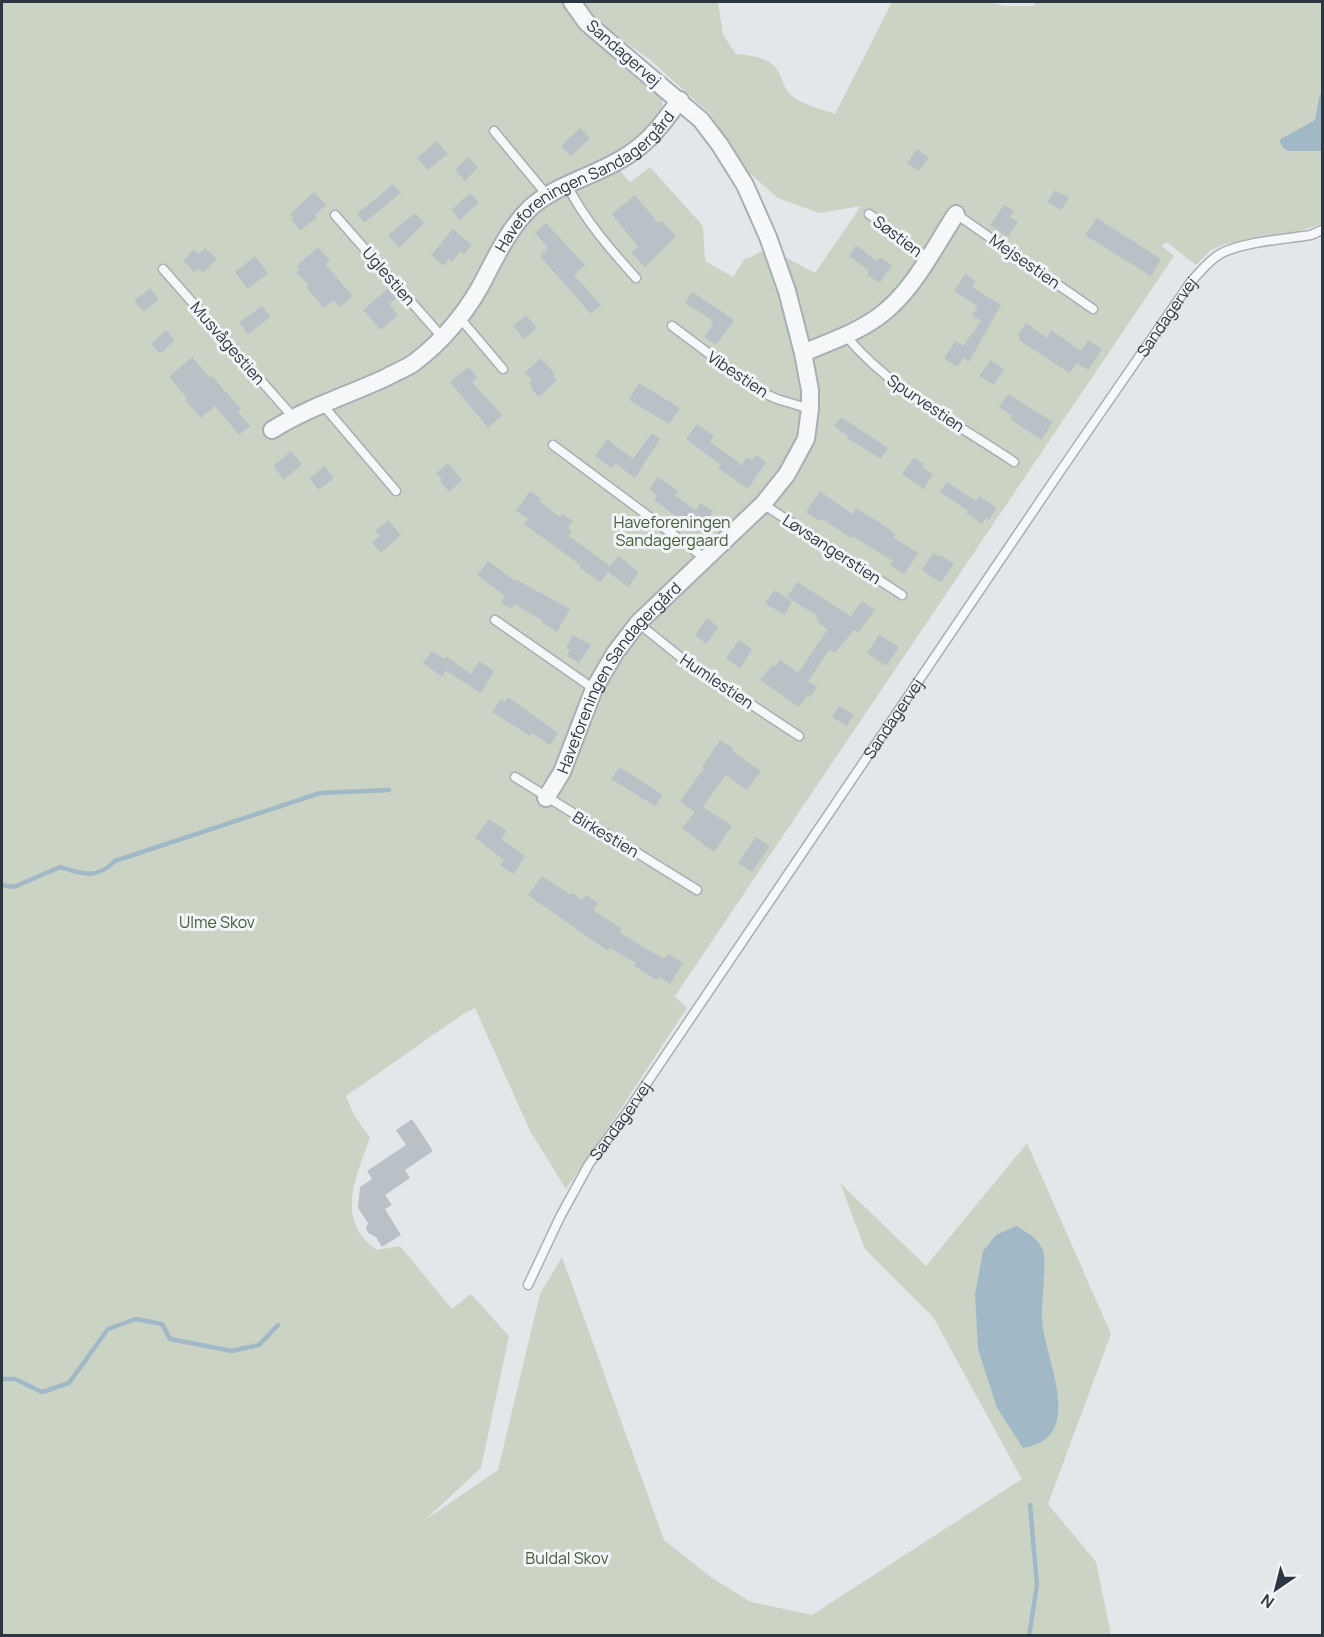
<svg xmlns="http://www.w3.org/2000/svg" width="1324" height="1637" font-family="Manrope,sans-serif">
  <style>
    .green { fill: #cbd3c5 }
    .water { fill: #a1b9c7 }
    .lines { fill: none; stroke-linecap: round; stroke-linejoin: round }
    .stream { stroke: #a1b9c7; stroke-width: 4.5 }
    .building { fill: #bac1c6 }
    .service-casing { stroke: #a8afb4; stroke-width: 11 }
    .minor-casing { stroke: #a8afb4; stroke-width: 20 }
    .service { stroke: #f5f7f8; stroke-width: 8 }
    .minor { stroke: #f5f7f8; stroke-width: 16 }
    .labels { text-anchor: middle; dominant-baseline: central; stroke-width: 6; stroke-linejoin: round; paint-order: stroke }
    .street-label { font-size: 16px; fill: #2c3741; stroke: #f2f5f7 }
    .park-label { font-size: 16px; fill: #465c3a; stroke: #f2f5f7 }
  </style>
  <rect width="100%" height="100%" fill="#e3e7ea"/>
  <path class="green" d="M2 2H565L663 95 662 115 638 140 609 158 630 182 650 167 703 226 705 261 733 277 745 258H749L768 248 815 273 861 206 819 213 778 198 746 170 709 113 649 59 599 23 579 2H718L723 35 736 54C754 56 772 57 780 75 783 82 785 90 791 95 803 105 821 109 835 114L892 2H991L1004 6H1034L1035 2H1322V224L1276 238 1226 244 1211 250 1196 265 1166 242 1162 246 1174 256 675 996 687 1008 603 1136 566 1189 530 1131 475 1008 463 1014 346 1096 354 1115 370 1138C356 1177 334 1220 377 1250L400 1246 452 1309 471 1294 509 1336 481 1468 425 1520 498 1470 540 1294 562 1257 664 1540 712 1578 751 1602 812 1615 1022 1479 933 1317 865 1249 840 1183 926 1266 1027 1143 1111 1334 1048 1504 1096 1562 1111 1635H2Z"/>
  <path class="water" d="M1322 92V151H1288L1283 148 1279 140 1315 120 1319 98Z
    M1016 1226C1026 1232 1038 1238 1043 1250 1047 1261 1041 1305 1042 1320 1044 1358 1088 1438 1023 1448L997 1408 978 1349 975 1294 983 1251 996 1235Z"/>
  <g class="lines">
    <path class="stream" d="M2 885 14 887 60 867C82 874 96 880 115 861L320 793 389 790
      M2 1379H15L42 1392 69 1383 108 1329 136 1319 162 1324 170 1339 232 1351 259 1345 278 1325
      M1029 1636 1037 1585 1030 1505"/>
  </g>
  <path class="building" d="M580 128 590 138 571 156 561 146Z
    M437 141 448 154 428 170 417 158Z
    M917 149 929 158 919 171 907 163Z
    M468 157 478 167 465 181 455 170Z
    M393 184 401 193 364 223 357 214Z
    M1055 190 1069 198 1061 210 1047 202Z
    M314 192 326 205 315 215 317 217 300 231 291 219 293 217 290 214Z
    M470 193 479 202 460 220 451 210Z
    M635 195 658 223 661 221 676 236 645 267 631 253 638 247 612 214Z
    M1004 205 1014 211 1010 217 1018 222 1008 237 990 225Z
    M415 213 424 223 399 248 388 235Z
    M1097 218 1161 259 1151 276 1085 235Z
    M546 223 585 265 574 275 601 305 591 314 540 256 548 248 535 233Z
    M453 229 472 245 464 254 460 251 452 262 449 259 443 266 431 255Z
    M856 245 876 261 879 257 892 265 880 283 867 275 869 271 849 256Z
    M318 247 330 261 326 265 353 296 340 307 334 300 324 308 306 287 309 285 296 272 300 269 297 266Z
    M205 248 217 259 203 273 198 269 195 273 183 261 194 249 199 254Z
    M255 256 268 273 248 289 235 272Z
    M965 274 976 281 972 287 1001 305 969 362 964 358 957 367 944 358 956 341 963 346 981 321 972 315 978 306 954 291Z
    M390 287 398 297 389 304 398 315 381 330 363 310Z
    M150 288 159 299 144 312 134 301Z
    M692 292 734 320 716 345 704 337 713 325 710 323 712 320 685 303Z
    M262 306 271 317 248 334 239 322Z
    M526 315 537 328 524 339 513 326Z
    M1026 323 1047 338 1051 330 1081 351 1088 340 1102 349 1088 370 1077 363 1069 373 1019 340 1020 338 1017 335Z
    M166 330 175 340 160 354 151 344Z
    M192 357 210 378 212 376 241 409 238 412 250 426 239 435 215 406 201 418 185 400 187 398 169 377Z
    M541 358 555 374 553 376 557 380 539 397 531 389 532 387 529 383 532 380 525 373Z
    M991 360 1004 369 994 385 979 376Z
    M468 367 477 377 472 382 502 415 488 428 450 382Z
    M639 383 680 408 669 424 629 400Z
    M1008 394 1053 422 1041 440 1010 419 1012 416 999 407Z
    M841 417 888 448 881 459 847 438 848 436 834 426Z
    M697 424 714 436 710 442 742 465 747 457 752 460 756 455 766 462 748 489 718 468 721 465 686 439Z
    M652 433 660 439 635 478 615 463 612 468 595 456 607 439 633 459Z
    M291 451 302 464 284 480 273 466Z
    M914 457 924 464 922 467 933 474 924 489 902 474Z
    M448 463 462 480 449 492 440 481 442 479 436 473Z
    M324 466 334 478 319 490 309 479Z
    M658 477 678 491 675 496 696 510 700 503 713 511 699 533 654 500 657 495 649 489Z
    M947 482 976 501 979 496 997 508 989 520 986 518 982 524 966 513 968 511 940 492Z
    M530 491 541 499 539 501 560 517 562 514 573 521 568 528 572 531 569 536 610 566 618 556 639 572 628 587 608 572 600 582 580 568 581 566 567 555 524 524 528 519 516 511Z
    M820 491 852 514 856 508 879 522 895 534 893 537 918 553 904 574 890 565 893 561 852 536 851 538 822 519 820 521 806 512Z
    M388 520 401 535 381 553 372 543 380 536 375 531Z
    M933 553 939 557 940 555 954 564 941 583 922 570Z
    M488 561 515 581 517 580 570 609 557 632 541 622 542 620 514 604 512 609 501 603 505 596 477 575Z
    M797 582 851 616 862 601 875 610 858 633 854 630 835 653 830 649 808 681 817 687 810 697 807 696 799 707 760 680 772 665 775 666 780 659 798 673 828 629 817 622 819 620 815 617 816 615 787 597Z
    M775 590 792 602 784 615 765 603Z
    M707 618 719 627 706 644 695 635Z
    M573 635 591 645 579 663 567 656 570 650 566 648Z
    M879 635 899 647 886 666 867 653Z
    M739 640 752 649 740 669 726 658Z
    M432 651 445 659 447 657 471 674 479 661 494 671 481 693 446 671 442 677 423 663Z
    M508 697 558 733 550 745 532 733 530 736 492 712 501 699 505 702Z
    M839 706 854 715 847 726 832 717Z
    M720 740 733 748 732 751 761 771 747 790 726 775 703 807 732 826 714 852 682 828 695 812 680 801 704 768 702 767Z
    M619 768H621L663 795 655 806 611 779Z
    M489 819 507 831 501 839 525 856 514 874 500 865 504 860 475 838Z
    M756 837 770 846 752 872 738 863Z
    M542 876 571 895 572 893 582 900 586 895 598 903 593 910 622 929 620 933 664 959 668 954 683 963 670 984 659 977 656 980 634 966 636 963 610 948 608 951 528 895Z
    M412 1119 433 1151 405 1170 410 1178 385 1195 392 1205 385 1209 401 1235 382 1247 376 1237 368 1233 366 1228 368 1223 358 1208 360 1187 372 1179 367 1171 406 1145 396 1130Z"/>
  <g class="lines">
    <g class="service-casing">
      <g id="service">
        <path d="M494 131 547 195"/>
        <path d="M567 185C584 219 610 249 636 278"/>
        <path d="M869 214 928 258"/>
        <path d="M956 214 1093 309"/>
        <path d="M335 215 442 337"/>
        <path d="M163 269 293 417"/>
        <path d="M459 317 503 369"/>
        <path d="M672 326 759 391 777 399 810 409"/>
        <path d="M846 336C891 390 956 423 1014 462"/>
        <path d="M322 404 396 491"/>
        <path d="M553 445 706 559"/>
        <path d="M763 504 902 595"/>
        <path d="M495 620 594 689"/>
        <path d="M638 623 699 672 705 674 799 736"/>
        <path d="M515 777 697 890"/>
        <path id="s1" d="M528 1285 560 1217 589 1164 628 1111 1059 473 1190 283C1199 273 1208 261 1220 254 1241 242 1286 239 1311 235L1322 230"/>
      </g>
    </g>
    <g class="minor-casing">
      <g id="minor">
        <path d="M803 353C829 342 856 333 878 317 913 292 933 249 956 214"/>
        <path id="s2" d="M272 430C308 407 349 395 387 377 396 372 407 368 415 362 441 342 464 315 480 287 495 259 508 229 531 207 560 182 600 175 631 153 652 139 665 120 680 100"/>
        <path id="s3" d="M546 798 562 772 594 689 615 653 638 623 763 504 787 474 806 439 810 409V390L803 353 787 291 768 237 745 185 720 145 701 120 587 23 572 2"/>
      </g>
    </g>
    <use href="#service" class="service"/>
    <use href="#minor" class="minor"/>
  </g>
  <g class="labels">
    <g class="street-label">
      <text transform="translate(624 53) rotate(41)">Sandagervej</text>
      <text stroke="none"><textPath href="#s2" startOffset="412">Haveforeningen Sandagergård</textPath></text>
      <text transform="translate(898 236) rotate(37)">Søstien</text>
      <text transform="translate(1025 261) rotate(35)">Mejsestien</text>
      <text transform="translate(389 276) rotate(49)">Uglestien</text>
      <text stroke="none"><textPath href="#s1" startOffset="1161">Sandagervej</textPath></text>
      <text transform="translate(228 343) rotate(49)">Musvågestien</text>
      <text transform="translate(738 374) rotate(34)">Vibestien</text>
      <text transform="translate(926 403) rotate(34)">Spurvestien</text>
      <text transform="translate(832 549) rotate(33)">Løvsangerstien</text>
      <text stroke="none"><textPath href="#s3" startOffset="142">Haveforeningen Sandagergård</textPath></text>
      <text transform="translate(717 681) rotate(34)">Humlestien</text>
      <text stroke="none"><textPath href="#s1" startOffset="675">Sandagervej</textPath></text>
      <text transform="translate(606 834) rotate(31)">Birkestien</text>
      <text stroke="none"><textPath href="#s1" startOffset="189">Sandagervej</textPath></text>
    </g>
    <g class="park-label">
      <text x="672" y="522">Haveforeningen<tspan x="672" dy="18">Sandagergaard</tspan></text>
      <text x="217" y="922">Ulme Skov</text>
      <text x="567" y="1558">Buldal Skov</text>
    </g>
  </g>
  <rect width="1324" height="1637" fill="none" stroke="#2c3741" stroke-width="6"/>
  <g transform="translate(1276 1589) rotate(215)" stroke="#f2f5f7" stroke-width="4.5" paint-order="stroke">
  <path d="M0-4.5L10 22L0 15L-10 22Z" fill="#2c3741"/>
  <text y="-9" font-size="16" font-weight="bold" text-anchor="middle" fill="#2c3741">N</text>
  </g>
</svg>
